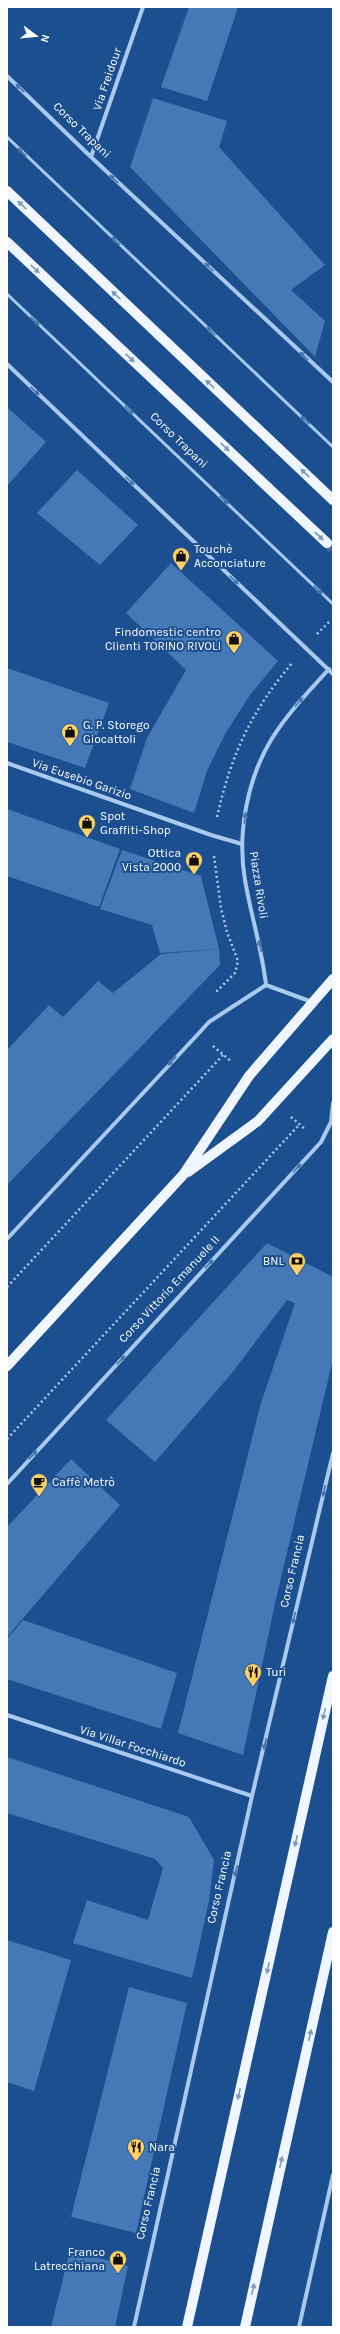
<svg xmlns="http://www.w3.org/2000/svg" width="340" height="2334" font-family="Karla,sans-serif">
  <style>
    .building { fill: #4478b7 }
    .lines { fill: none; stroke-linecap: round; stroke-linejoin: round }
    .primary-tunnel { stroke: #3d69a0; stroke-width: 10; stroke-dasharray: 10 5; stroke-linecap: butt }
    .path { stroke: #a9c9ee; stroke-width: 2.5; stroke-dasharray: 2 3; stroke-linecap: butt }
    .service { stroke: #a9c9ee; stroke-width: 3 }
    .minor { stroke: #a9c9ee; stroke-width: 4 }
    .primary { stroke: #f0f6ff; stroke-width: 10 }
    .oneway { fill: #4674ac }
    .oneway2 { fill: #7b9ac1 }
    .labels { text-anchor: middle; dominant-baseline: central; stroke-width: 4; stroke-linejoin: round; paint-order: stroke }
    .street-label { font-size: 12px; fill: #fff; stroke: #1b4f8f }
    .poi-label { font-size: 12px; fill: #fff; stroke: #1b4f8f; text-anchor: start }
  </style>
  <rect width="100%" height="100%" fill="#1b4f8f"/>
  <path class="building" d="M189 7H238L207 101 161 87Z
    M153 98 227 121 219 147 325 265 291 290 325 321 315 357 130 167Z
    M7 407 46 442 7 486Z
    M77 470 138 525 100 565 37 513Z
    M171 563 278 661 250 695 225 734 207 771 194 813 130 789 147 738 186 670 126 613Z
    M7 668 109 703 85 768 7 742Z
    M7 809 120 849 99 907 7 876Z
    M122 850 201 876 219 949 160 953 152 925 100 909Z
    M219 949 220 965 7 1185V1050L49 1005 63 1017 98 981 113 993 161 954Z
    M267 1243 333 1277V1359L276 1599 243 1755 178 1733 260 1406 295 1303 287 1300 232 1373 155 1462 106 1420Z
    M71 1459 120 1505 7 1637V1527Z
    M23 1620 177 1673 161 1729 7 1679V1639Z
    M7 1757 189 1817 214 1860 209 1901 192 1978 73 1943 87 1900 148 1920 163 1868 155 1859 7 1813Z
    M7 1940 71 1960 34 2091 7 2082Z
    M129 1987 187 2003 136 2233 71 2217Z
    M70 2250 128 2266 115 2327H51Z"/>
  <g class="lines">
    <path class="primary-tunnel" d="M327 543 333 549"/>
    <path class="path" d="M317 634 329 622
      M217 817C231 755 251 711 293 662
      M214 856 221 908 227 932 238 961 235 973 215 993
      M213 1046 232 1062
      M291 1117 306 1130
      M7 1287 223 1055
      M7 1439 299 1125"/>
    <path class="service" d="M7 137 333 447
      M7 294 333 604"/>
    <path class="minor" d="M7 76 91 157 333 382
      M91 157 143 7
      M7 364 333 674
      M7 763 211 835 242 844
      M266 985C262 949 251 916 245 880 237 834 247 780 271 740 287 714 308 692 329 669
      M266 985 312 1002
      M7 1239 199 1033 209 1022 266 985
      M7 1484 321 1142 331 1122 333 1103
      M7 1715 252 1796
      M134 2327 252 1796 333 1453
      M299 2327 333 2175"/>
    <path class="primary" d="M7 191 333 500
      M7 242 327 543
      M188 1172 258 1121 333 1039
      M7 1366 183 1175 249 1076 333 979
      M187 2327 333 1676
      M245 2327 333 1932"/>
  </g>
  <defs><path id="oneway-solid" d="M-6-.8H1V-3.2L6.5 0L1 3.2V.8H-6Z"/></defs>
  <g class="oneway">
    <use href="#oneway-solid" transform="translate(20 88) rotate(-136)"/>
    <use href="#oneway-solid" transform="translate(22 152) rotate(-136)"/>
    <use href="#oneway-solid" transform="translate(114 179) rotate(-137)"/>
    <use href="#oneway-solid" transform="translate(116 241) rotate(-136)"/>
    <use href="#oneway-solid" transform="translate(209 267) rotate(-137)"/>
    <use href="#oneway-solid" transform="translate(35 321) rotate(44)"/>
    <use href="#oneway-solid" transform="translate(211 331) rotate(-136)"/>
    <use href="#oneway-solid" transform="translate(304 356) rotate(-137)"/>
    <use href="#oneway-solid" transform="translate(35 391) rotate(43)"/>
    <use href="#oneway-solid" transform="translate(129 410) rotate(44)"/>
    <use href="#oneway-solid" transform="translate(305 420) rotate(-136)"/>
    <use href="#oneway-solid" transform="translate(130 481) rotate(43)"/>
    <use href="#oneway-solid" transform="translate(224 500) rotate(44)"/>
    <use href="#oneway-solid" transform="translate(234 580) rotate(43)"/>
    <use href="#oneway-solid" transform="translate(318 590) rotate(44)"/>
    <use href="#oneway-solid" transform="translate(299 702) rotate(-48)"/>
    <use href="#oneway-solid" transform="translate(245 818) rotate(-83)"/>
    <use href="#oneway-solid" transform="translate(260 946) rotate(-104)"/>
    <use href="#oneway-solid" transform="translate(172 1061) rotate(133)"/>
    <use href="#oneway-solid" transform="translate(297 1168) rotate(-47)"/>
    <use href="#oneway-solid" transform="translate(209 1264) rotate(-47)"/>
    <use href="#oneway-solid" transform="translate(121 1360) rotate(-47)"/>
    <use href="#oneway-solid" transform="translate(33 1455) rotate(-47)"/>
    <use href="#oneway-solid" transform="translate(324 1491) rotate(103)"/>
    <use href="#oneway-solid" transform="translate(294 1618) rotate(103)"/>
    <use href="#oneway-solid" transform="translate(265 1744) rotate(103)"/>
    <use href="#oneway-solid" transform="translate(236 1871) rotate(103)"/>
  </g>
  <g class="oneway2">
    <use href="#oneway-solid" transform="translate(22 205) rotate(-137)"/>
    <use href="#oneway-solid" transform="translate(35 269) rotate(43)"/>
    <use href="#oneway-solid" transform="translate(116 295) rotate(-137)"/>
    <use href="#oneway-solid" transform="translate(130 358) rotate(43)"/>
    <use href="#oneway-solid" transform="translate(210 384) rotate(-137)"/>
    <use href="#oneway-solid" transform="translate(225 447) rotate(43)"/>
    <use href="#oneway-solid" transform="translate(305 473) rotate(-137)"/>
    <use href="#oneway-solid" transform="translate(319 536) rotate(43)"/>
    <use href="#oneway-solid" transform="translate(324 1714) rotate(103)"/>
    <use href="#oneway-solid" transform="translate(296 1841) rotate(103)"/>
    <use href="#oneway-solid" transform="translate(268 1968) rotate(103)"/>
    <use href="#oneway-solid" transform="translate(310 2035) rotate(-77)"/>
    <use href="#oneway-solid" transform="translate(239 2094) rotate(103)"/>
    <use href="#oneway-solid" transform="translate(281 2162) rotate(-77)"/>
    <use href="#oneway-solid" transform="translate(253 2289) rotate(-77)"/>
  </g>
  <defs>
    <g id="shop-pin" transform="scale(0.9)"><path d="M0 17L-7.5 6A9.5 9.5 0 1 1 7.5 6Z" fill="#ffd166" stroke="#1b4f8f"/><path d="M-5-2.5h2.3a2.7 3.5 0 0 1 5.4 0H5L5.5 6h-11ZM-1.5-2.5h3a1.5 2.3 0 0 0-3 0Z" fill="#111"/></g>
    <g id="bank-pin" transform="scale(0.9)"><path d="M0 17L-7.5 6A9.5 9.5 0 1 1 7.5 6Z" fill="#ffd166" stroke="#1b4f8f"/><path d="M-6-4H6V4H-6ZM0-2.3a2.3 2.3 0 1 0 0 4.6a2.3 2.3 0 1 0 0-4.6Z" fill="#111"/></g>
    <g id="cafe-pin" transform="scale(0.9)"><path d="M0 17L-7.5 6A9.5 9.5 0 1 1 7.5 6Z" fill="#ffd166" stroke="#1b4f8f"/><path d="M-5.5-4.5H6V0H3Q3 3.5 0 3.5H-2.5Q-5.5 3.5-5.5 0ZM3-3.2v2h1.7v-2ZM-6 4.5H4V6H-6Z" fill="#111"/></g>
    <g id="restaurant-pin" transform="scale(0.9)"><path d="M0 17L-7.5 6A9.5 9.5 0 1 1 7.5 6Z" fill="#ffd166" stroke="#1b4f8f"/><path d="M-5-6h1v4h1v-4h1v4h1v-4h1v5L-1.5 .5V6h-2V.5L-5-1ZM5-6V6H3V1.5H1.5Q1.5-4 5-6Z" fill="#111"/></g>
  </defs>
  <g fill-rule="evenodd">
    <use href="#shop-pin" x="181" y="556"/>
    <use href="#shop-pin" x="234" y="639"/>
    <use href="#shop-pin" x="70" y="732"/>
    <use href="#shop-pin" x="87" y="823"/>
    <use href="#shop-pin" x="194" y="860"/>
    <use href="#bank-pin" x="297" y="1261"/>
    <use href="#cafe-pin" x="39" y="1482"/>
    <use href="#restaurant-pin" x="253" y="1672"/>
    <use href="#restaurant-pin" x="136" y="2147"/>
    <use href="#shop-pin" x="118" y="2259"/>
  </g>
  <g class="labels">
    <g class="street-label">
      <text transform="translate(107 79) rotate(-71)">Via Freidour</text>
      <text transform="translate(82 130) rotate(44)">Corso Trapani</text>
      <text transform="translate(179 440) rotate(44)">Corso Trapani</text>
      <text transform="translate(82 779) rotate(19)">Via Eusebio Garizio</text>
      <text transform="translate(259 885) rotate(81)">Piazza Rivoli</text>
      <text transform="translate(169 1289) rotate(-47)">Corso Vittorio Emanuele II</text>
      <text transform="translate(292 1571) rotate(-77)">Corso Francia</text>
      <text transform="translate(133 1746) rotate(18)">Via Villar Focchiardo</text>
      <text transform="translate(219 1887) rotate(-77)">Corso Francia</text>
      <text transform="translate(148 2203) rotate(-77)">Corso Francia</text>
    </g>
    <g class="poi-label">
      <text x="194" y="549">Touchè<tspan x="194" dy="14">Acconciature</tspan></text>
      <text x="221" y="632" text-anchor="end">Findomestic centro<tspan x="221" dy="14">Clienti TORINO RIVOLI</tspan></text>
      <text x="83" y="725">G. P. Storego<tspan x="83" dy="14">Giocattoli</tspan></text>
      <text x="100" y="816">Spot<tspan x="100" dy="14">Graffiti-Shop</tspan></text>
      <text x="181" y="853" text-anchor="end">Ottica<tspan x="181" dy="14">Vista 2000</tspan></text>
      <text x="284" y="1261" text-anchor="end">BNL</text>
      <text x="52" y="1482">Caffè Metrò</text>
      <text x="266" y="1672">Turi</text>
      <text x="149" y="2147">Nara</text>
      <text x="105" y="2252" text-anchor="end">Franco<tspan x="105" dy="14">Latrecchiana</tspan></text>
    </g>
  </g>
  <rect width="340" height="2334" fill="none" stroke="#ffffff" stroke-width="16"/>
  <g transform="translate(36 36) rotate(106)" stroke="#1b4f8f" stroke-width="3" paint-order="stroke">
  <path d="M0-3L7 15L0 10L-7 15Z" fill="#ffffff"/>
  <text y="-6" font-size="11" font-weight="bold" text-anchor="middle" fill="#ffffff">N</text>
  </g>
</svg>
